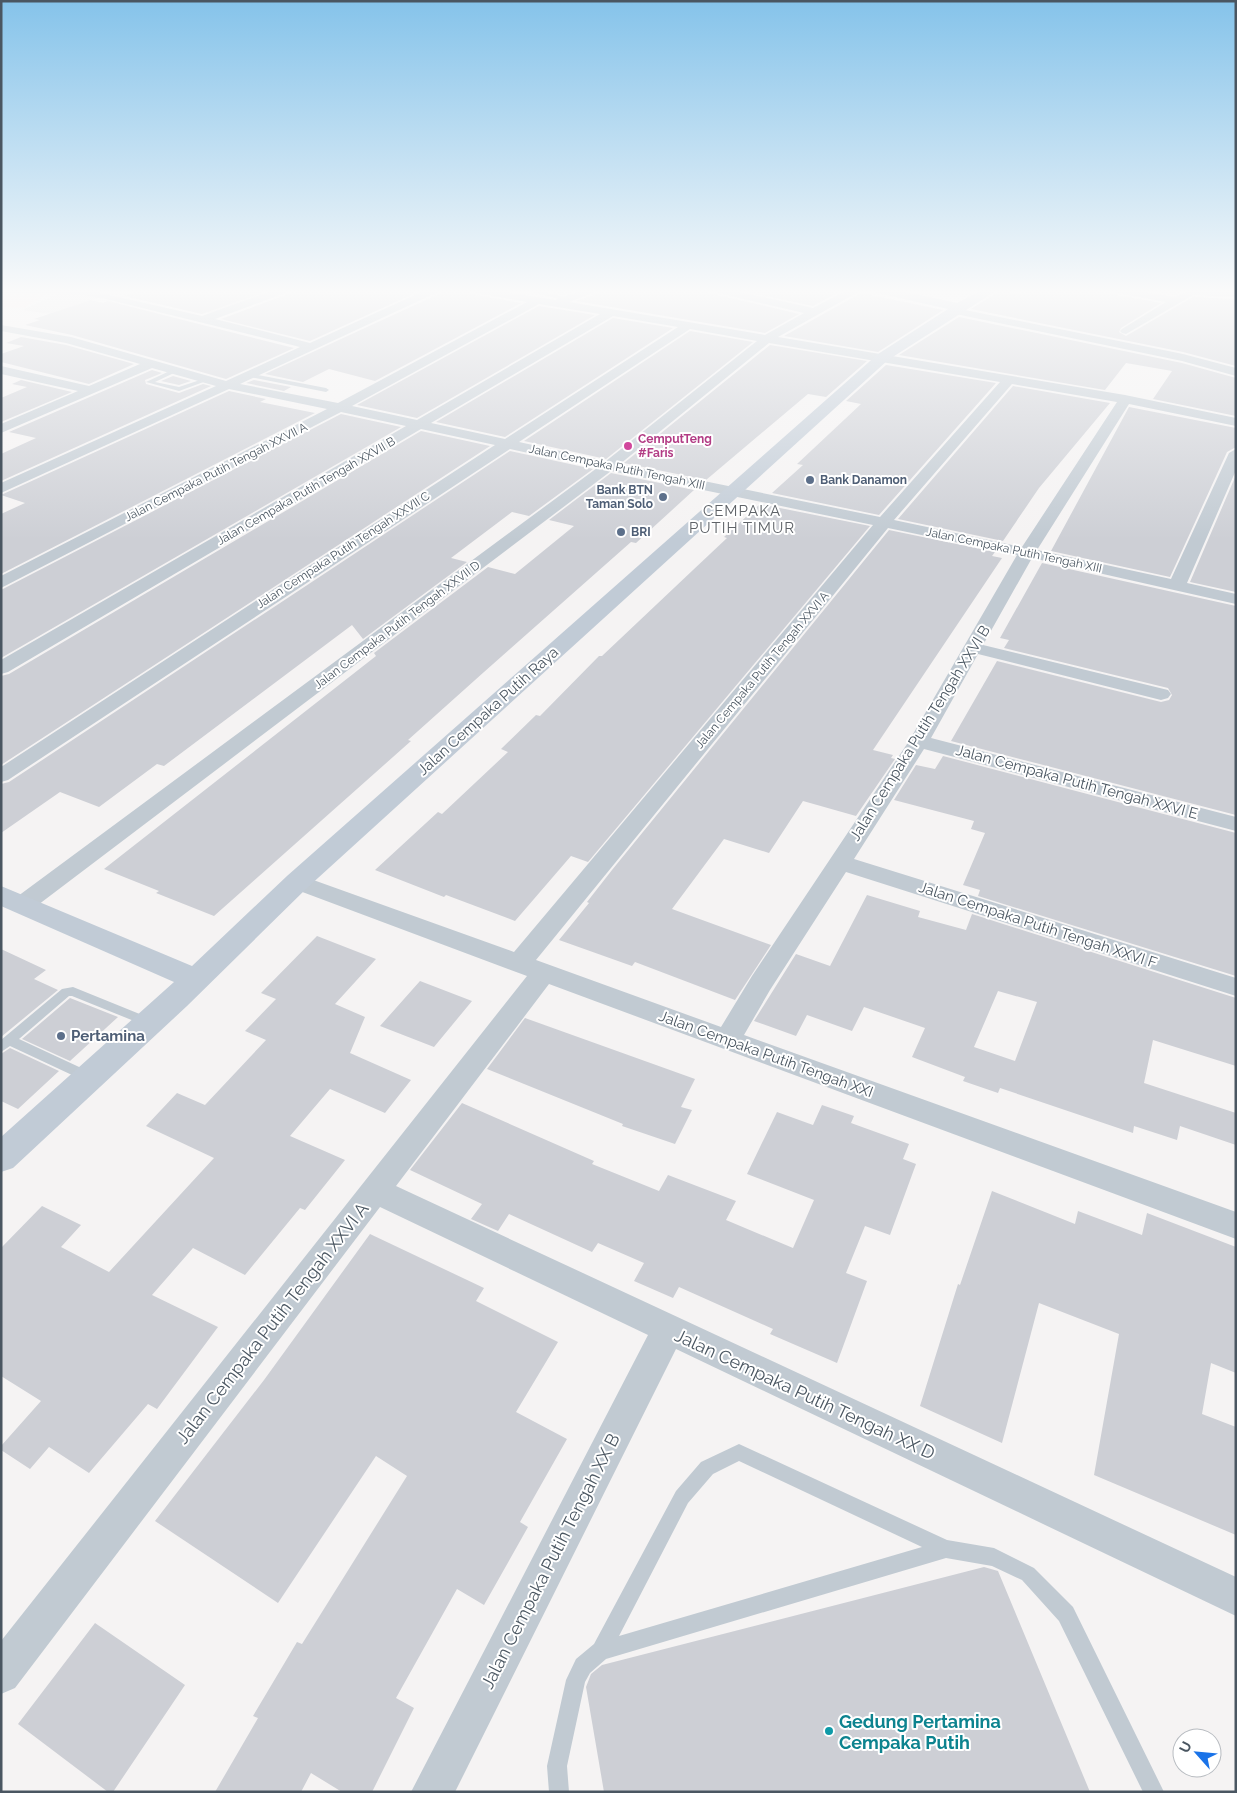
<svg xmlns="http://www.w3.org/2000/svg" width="1237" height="1793" font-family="Raleway,sans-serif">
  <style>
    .education { fill: #e6e4e5 }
    .medical { fill: #fce8e6 }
    .building { fill: #cdcfd5; fill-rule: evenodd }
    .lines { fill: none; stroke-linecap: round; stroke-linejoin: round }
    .lane { fill: #c1cad2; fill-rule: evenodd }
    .street { fill: #c1cad2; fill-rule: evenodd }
    .secondary { fill: #c1cbd6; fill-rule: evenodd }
    .hotel-dot { fill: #d1479c; stroke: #fff; stroke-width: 2 }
    .service-dot { fill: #5c6f8a; stroke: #fff; stroke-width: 2 }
    .culture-dot { fill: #0f9aa8; stroke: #fff; stroke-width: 2 }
    .labels { text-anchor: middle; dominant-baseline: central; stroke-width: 4; stroke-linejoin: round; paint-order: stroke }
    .far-hotel-label { font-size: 12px; font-weight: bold; fill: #b23c85; stroke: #fff; text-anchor: start }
    .far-street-label { font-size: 12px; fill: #4a5661; stroke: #fff }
    .far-service-label { font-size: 12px; font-weight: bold; fill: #4e5e75; stroke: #fff; text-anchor: start }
    .far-quarter-label { font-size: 15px; letter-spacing: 1px; fill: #5f6368; stroke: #fff }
    .street-label { font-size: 15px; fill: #4a5661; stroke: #fff }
    .service-label { font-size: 15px; font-weight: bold; fill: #4e5e75; stroke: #fff; text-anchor: start }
    .near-street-label { font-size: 18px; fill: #4a5661; stroke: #fff }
    .near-culture-label { font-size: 18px; font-weight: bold; fill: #0d838f; stroke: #fff; text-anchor: start }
  </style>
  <rect width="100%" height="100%" fill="#f5f3f3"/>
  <path class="education" d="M69 289 125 290 281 289 215 314 114 292 51 314 22 310Z"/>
  <path class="medical" d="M1 289H64L47 294 24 308 1 307Z"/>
  <path class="building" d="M147 289H272L202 314 124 296Z
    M293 289H424L310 341 221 319 291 293Z
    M443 289H464L471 294 521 303 375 381 329 369 303 382 265 374 441 293Z
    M539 289H580L564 295Z
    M601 289H706L709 293 799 314 765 333 576 301 599 293Z
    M733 289H844L813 306Z
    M1038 289H1105L1112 294 1161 303 1121 328 1119 332 1126 336 1193 297 1236 299V366L1183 352 971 309 1001 290 1018 294 1024 290 1034 292Z
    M1137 289H1187L1175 295Z
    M861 293 943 310 878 352 784 336Z
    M91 300 103 303 108 301 294 348 226 379 72 335 25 325 40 320 34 319Z
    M539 306 595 315 417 418 357 405Z
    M959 317 1182 363 1236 378V416L1153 399 1172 371 1126 363 1105 390 899 355Z
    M613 318 673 328 505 437 436 422Z
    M690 331 753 342 606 459 524 441Z
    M21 337 66 345 134 364 89 384 1 362V354L24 346 6 343Z
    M770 345 867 361 826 397 808 394 706 480 624 463Z
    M886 365 996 383 879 515 772 493 803 465 797 464 861 404 846 401Z
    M152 370 162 373 145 380 146 384 179 393 203 384 211 386 1 481V454L36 438 9 432Z
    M173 376 191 381 179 385 161 381Z
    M21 380 72 392 1 422V398L27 387 12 384Z
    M254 380 291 387 284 391 246 383Z
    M1013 386 1110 403 1039 488 1003 541 898 519Z
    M229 391 266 399 260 402 315 413 1 574V514L25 503 1 495Z
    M1129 407 1236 428V447L1227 452 1170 577 1051 551Z
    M341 414 401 427 1 658V590Z
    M421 431 490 446 1 765V676L9 674Z
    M510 451 593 469 529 516 512 512 451 558 467 562 363 639 352 625 164 766 157 764 99 807 60 792 1 833V784L9 782Z
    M611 473 694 490 636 543 631 542 484 672 408 740 411 741 214 916 156 893 159 891 104 869 376 656 374 653 488 567 515 574 574 526 549 520Z
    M1236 475V592L1190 582Z
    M760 504 870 526 588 862 571 856 515 921 446 895 444 897 375 870 438 812 442 814 508 752 501 749 536 715 540 716 599 656H602L693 570 727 538 724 537Z
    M889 530 995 552 992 556 1002 558 873 750 893 755 891 758 895 759 856 816 803 801 769 853 724 839 672 909 771 945 735 1000 635 962 632 966 559 940 589 903 587 902 612 870Z
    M1042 563 1236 606V815L951 741 997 661 1161 702 1169 700 1172 695 1168 688 1004 648 1009 640 1000 638Z
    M943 756 1236 833V976L978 896 980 890 963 885 985 833 971 829 974 821 894 800 916 765 935 769Z
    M867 895 920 911 918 917 966 930 972 914 1236 998V1066L1153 1040 1144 1083 1236 1113V1145L1180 1126 1177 1140 1134 1126 1133 1133 1000 1088 998 1093 963 1081 965 1077 912 1057 925 1028 864 1007 852 1031 807 1015 796 1036 754 1021 796 954 830 966ZM998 991 1037 1002 1015 1061 974 1047Z
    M317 936 376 959 335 1004 365 1017 350 1053 411 1080 385 1113 330 1089 290 1136 345 1160 305 1210 300 1208 245 1275 193 1248 152 1295 218 1327 157 1409 148 1404 89 1473 49 1447 30 1469 1 1450V1446L41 1401 1 1376V1248L42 1206 81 1225 61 1247 109 1272 214 1158 146 1126 177 1093 205 1105 266 1040 245 1031 276 999 261 993Z
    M1 949 46 970 34 979 58 990 1 1037Z
    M420 981 472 1001 434 1047 380 1026Z
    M70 998 118 1017 70 1061 22 1039Z
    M525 1018 695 1079 681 1107 692 1110 675 1144 622 1126 623 1124 487 1069Z
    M10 1048 59 1071 18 1109 1 1101V1054Z
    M462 1103 594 1161 592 1164 659 1191 668 1175 736 1201 726 1220 793 1248 814 1200 747 1174 777 1112 813 1125 822 1105 854 1116 851 1123 909 1144 903 1159 916 1164 890 1235 865 1226 846 1273 867 1281 837 1363 770 1334 773 1329 679 1287 673 1298 634 1281 644 1263 598 1243 592 1252 509 1214 498 1231 471 1219 482 1204 410 1170Z
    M992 1191 1075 1224 1078 1211 1142 1235 1147 1213 1236 1247V1373L1211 1363 1202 1414 1236 1427V1535L1094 1475 1119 1334 1039 1303 1002 1443 920 1406 958 1284 960 1285Z
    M370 1234 484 1288 476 1301 558 1342 516 1412 567 1439 520 1522 528 1527 484 1605 457 1589 396 1698 414 1708 372 1792H342L311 1773 301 1792H215L258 1718 253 1716 297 1642 302 1644 407 1476 376 1456 278 1603 155 1521 264 1380Z
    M984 1567 998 1571 1090 1792H604L586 1687 591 1674 602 1665Z
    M95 1623 185 1685 113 1792H108L18 1724Z"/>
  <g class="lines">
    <path class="lane" d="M533 289 569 298 570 299 567 301 531 292Z
      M174 369 177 371 176 372 155 382 179 387 206 378 209 380 179 391 146 382Z
      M247 373 326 388 329 390 326 392 245 376 244 375Z
      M73 987 152 1019 154 1022 152 1025H144L72 996H69L19 1039 92 1073 94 1077 92 1081 87 1082 10 1046 1 1052V1040L62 989Z
      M739 1444 947 1540 994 1548 1034 1568 1073 1607 1164 1792H1143L1059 1621 1022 1580 992 1566 946 1558 606 1659 590 1673 585 1682 567 1766 569 1792H549L547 1766 566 1680 576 1659 594 1644 676 1491 701 1462ZM739 1461 922 1547 619 1636 688 1503 713 1474Z"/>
    <path class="street" d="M1 289H83L202 316 277 289H291L290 291 215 319 310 343 428 289H441L440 291 240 384 338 403 527 302 471 292 466 289H488L555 300 585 289H599L598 291 569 302 765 335 804 313 709 291 708 289H726L813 308 849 289H861L860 291 778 337 1125 395 1236 418V426L1129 404 1037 550 1171 579 1229 453 1236 449V470L1187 583 1236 594V604L1032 558 983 645 1168 690 1171 694 1168 698 1161 700 978 654 931 738 1236 817V831L924 749 854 859 1236 978V996L846 872 770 990 744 1035 1236 1212V1239L549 984 396 1186 1236 1577V1616L676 1349 455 1792H411L648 1335 380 1207 15 1688 1 1694V1641L527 976 289 887 285 882 289 877 297 874 305 877 514 952 873 525 611 471 30 911 22 913 14 911 10 905 14 899 597 468 510 449 8 780 1 782V767L495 445 421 429 8 672 1 674V660L406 426 341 412 1 588V576L327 409 229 389 1 493V483L216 386 152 368 1 433V424L78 391 1 374V366L89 386 140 364 66 343 1 331V325L71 337 226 381 300 347 106 299 78 294 1 293ZM539 304 600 314 417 420 352 406ZM613 316 678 327 505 439 431 423ZM690 329 757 341 606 461 519 442ZM769 343 1000 382 880 517 620 464ZM1012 384 1117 402 1022 547 894 520ZM888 528 1017 555 909 741 752 976 721 1027 536 960Z
      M1107 289H1128L1175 297 1191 289 1236 291V297L1193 295 1126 334 1122 333 1120 331 1122 329 1166 302 1112 292Z
      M955 308 1183 354 1236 368V376L1182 361 951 313 949 311Z"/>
    <path class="secondary" d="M871 289H892L957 303 984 289H999L888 360 307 888 187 1006 13 1168 1 1172V1137L174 982 1 906V886L192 966 287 876 878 354 948 309 873 292Z"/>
  </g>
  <linearGradient id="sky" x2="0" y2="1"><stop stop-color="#85c3ea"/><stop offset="0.54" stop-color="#fafafa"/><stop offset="1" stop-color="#fafafa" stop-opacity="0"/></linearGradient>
  <rect width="1237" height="540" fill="url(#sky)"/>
  <circle class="hotel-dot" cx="628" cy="446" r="5"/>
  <g class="service-dot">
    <circle cx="810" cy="480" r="5"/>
    <circle cx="663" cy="497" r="5"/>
    <circle cx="621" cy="532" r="5"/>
    <circle cx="61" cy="1036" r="5"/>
  </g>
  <circle class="culture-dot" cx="829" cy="1731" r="5"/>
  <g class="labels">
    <g class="far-hotel-label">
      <text x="638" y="439">CemputTeng<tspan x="638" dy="14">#Faris</tspan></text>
    </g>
    <g class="far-street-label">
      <text transform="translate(617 467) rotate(12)">Jalan Cempaka Putih Tengah XIII</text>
      <text transform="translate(216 472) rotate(-27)">Jalan Cempaka Putih Tengah XXVII A</text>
      <text transform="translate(306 491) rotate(-30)">Jalan Cempaka Putih Tengah XXVII B</text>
      <text transform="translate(343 550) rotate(-33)">Jalan Cempaka Putih Tengah XXVII C</text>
      <text transform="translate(1014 550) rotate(12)">Jalan Cempaka Putih Tengah XIII</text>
      <text transform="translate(397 625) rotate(-37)">Jalan Cempaka Putih Tengah XXVII D</text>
      <text transform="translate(762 670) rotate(-50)">Jalan Cempaka Putih Tengah XXVI A</text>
    </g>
    <g class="far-service-label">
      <text x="820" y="480">Bank Danamon</text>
      <text x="653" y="490" text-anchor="end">Bank BTN<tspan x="653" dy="14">Taman Solo</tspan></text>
      <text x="631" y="532">BRI</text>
    </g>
    <g class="far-quarter-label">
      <text x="742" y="511">CEMPAKA<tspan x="742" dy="17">PUTIH TIMUR</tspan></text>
    </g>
    <g class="street-label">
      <text transform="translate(488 711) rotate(-42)">Jalan Cempaka Putih Raya</text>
      <text transform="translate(920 733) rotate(-58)">Jalan Cempaka Putih Tengah XXVI B</text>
      <text transform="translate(1077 782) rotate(15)">Jalan Cempaka Putih Tengah XXVI E</text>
      <text transform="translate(1038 925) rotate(18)">Jalan Cempaka Putih Tengah XXVI F</text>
      <text transform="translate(766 1054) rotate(20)">Jalan Cempaka Putih Tengah XXI</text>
    </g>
    <g class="service-label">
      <text x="71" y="1036">Pertamina</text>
    </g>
    <g class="near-street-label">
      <text transform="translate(272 1323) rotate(-52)">Jalan Cempaka Putih Tengah XXVI A</text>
      <text transform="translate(805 1394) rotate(25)">Jalan Cempaka Putih Tengah XX D</text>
      <text transform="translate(550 1561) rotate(-63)">Jalan Cempaka Putih Tengah XX B</text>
    </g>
    <g class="near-culture-label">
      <text x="839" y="1721">Gedung Pertamina<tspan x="839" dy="21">Cempaka Putih</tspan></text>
    </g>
  </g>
  <rect width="1237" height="1793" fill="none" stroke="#4a5661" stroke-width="5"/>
  <g transform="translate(1197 1753) rotate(297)"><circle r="24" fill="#ffffff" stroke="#b7bbc0"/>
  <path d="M0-4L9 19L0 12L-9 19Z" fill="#1a73e8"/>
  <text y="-8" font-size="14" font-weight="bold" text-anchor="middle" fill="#4a5661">U</text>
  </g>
</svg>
